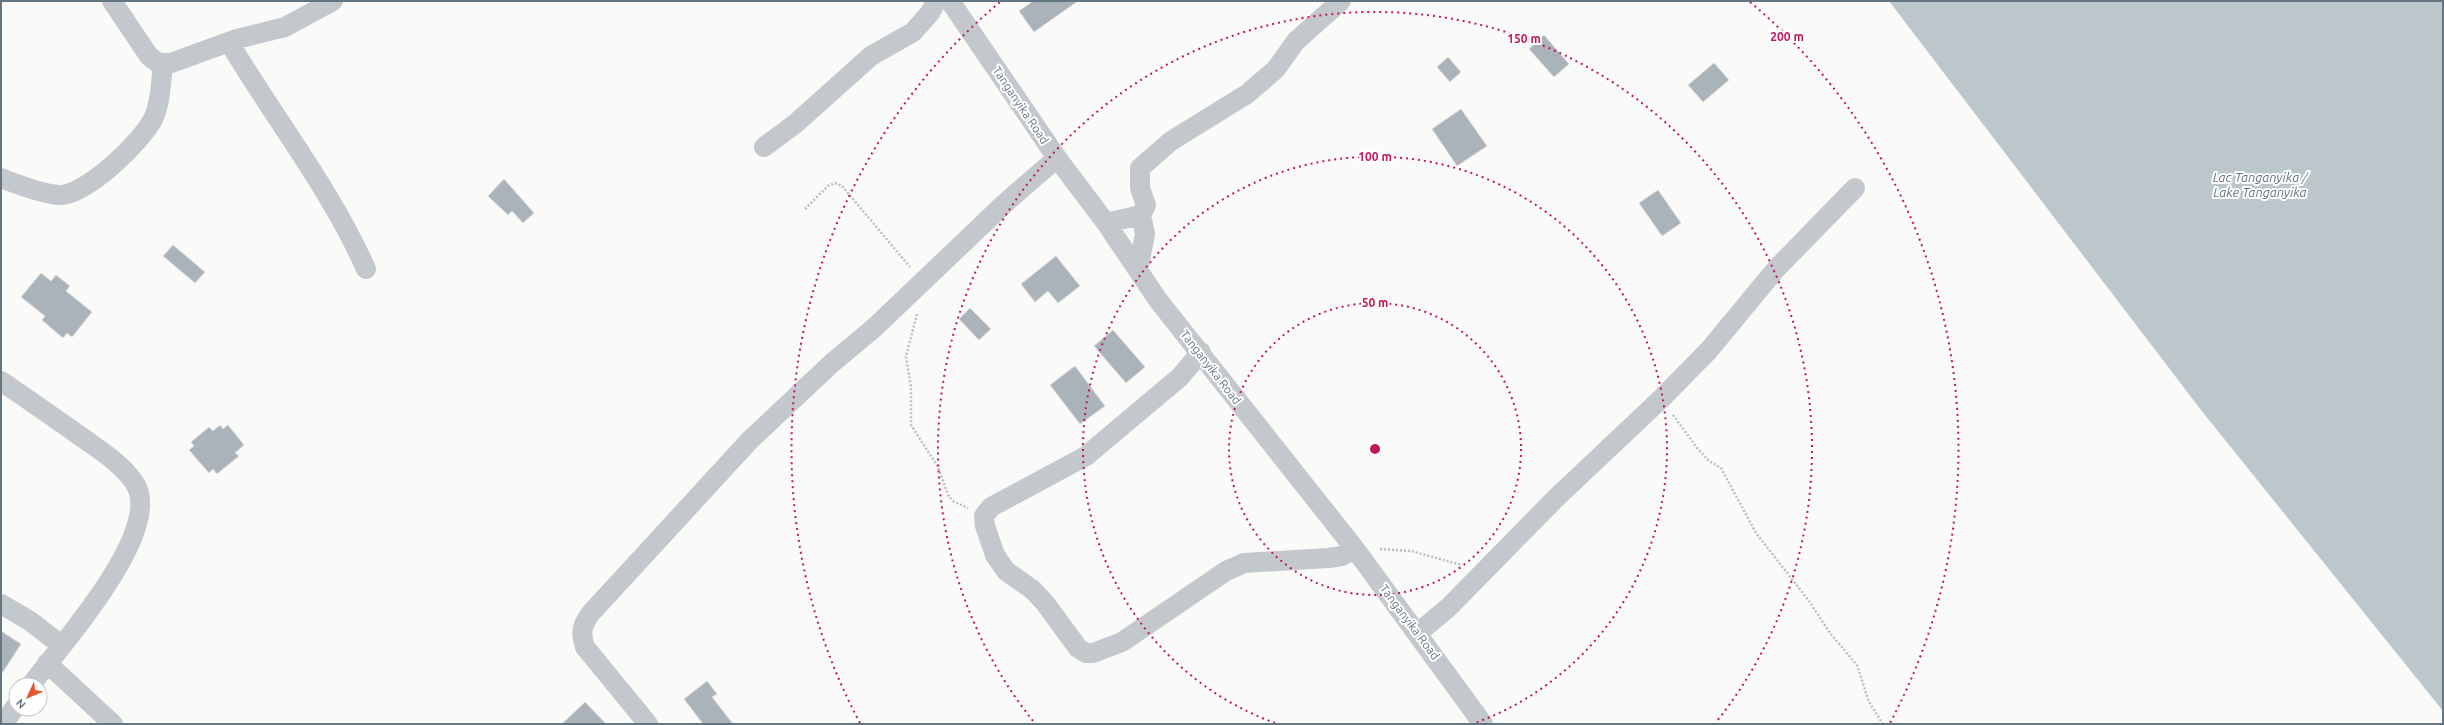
<svg xmlns="http://www.w3.org/2000/svg" width="2444" height="725" font-family="Ubuntu,sans-serif">
  <style>
    .water { fill: #bbc7cb }
    .building { fill: #aab3b9; stroke: #dcdcda }
    .lines { fill: none; stroke-linecap: round; stroke-linejoin: round }
    .path { stroke: #bbbfc2; stroke-width: 2.5; stroke-dasharray: 2 2; stroke-linecap: butt }
    .minor { stroke: #c3c8cc; stroke-width: 20 }
    .ring { fill: none; stroke: #c2185b; stroke-width: 2; stroke-dasharray: 2 4 }
    .labels { text-anchor: middle; dominant-baseline: central; stroke-width: 4; stroke-linejoin: round; paint-order: stroke }
    .street-label { font-size: 12px; fill: #657683; stroke: #fff }
    .water-label { font-size: 13px; font-style: italic; fill: #60757c; stroke: #fff }
    .centre { fill: #c2185b; stroke: #fff; stroke-width: 2 }
    .ring-label { font-size: 12px; text-anchor: middle; font-weight: bold; fill: #c2185b; stroke: #fff; stroke-width: 4; stroke-linejoin: round; paint-order: stroke }
  </style>
  <rect width="100%" height="100%" fill="#fafaf8"/>
  <path class="water" d="M1889 1H2443V711L2201 410Z"/>
  <path class="building" d="M1033 1H1078L1034 32 1019 11Z
    M1544 35 1569 64 1554 77 1529 49Z
    M1448 57 1461 72 1450 82 1437 67Z
    M1714 63 1729 80 1703 102 1688 85Z
    M1461 109 1487 146 1457 166 1432 129Z
    M504 179 534 213 523 223 512 211 508 215 488 196Z
    M1658 190 1681 223 1662 236 1639 203Z
    M173 245 205 272 195 283 163 256Z
    M1056 256 1080 286 1058 303 1048 291 1035 302 1021 284Z
    M41 273 51 281 56 275 70 286 66 291 92 312 72 337 67 333 63 338 42 320 45 316 21 297Z
    M970 308 991 329 979 340 959 319Z
    M1113 330 1145 367 1126 383 1094 346Z
    M1075 366 1105 406 1080 424 1050 385Z
    M220 425 223 429 228 425 244 445 235 453 239 456 217 474 213 469 209 473 189 450 194 446 191 442 209 427 213 431Z
    M1 631 21 644 1 675Z
    M707 681 717 694 712 697 733 724H703L684 699Z
    M585 702 606 724H562Z"/>
  <g class="lines">
    <path class="path" d="M805 209 828 186 835 183 842 186 910 267
      M917 314 906 357 911 387V425L938 467 948 495 953 501 968 508
      M1673 415 1697 448 1709 461 1721 468 1756 533 1809 601 1830 633 1857 665 1869 702 1883 724
      M1380 549 1411 551 1462 565"/>
    <path class="minor" d="M112 1 149 56 158 63H171L237 39 285 27 333 1
      M950 1 1057 158 1106 223 1158 300 1355 549 1483 724
      M229 42C274 118 330 188 366 269
      M764 147 795 124 871 56 913 32 930 13 936 1
      M1 178C16 184 41 193 57 195 84 198 143 141 154 117 161 101 161 80 163 63
      M1106 223 1141 215 1146 205 1140 188V168L1171 141 1247 94 1276 69 1296 41 1341 1
      M1138 270 1145 234 1141 215
      M1201 352 1180 377 1086 456 991 507 984 516 985 526 995 555 1006 571 1033 590 1045 603 1078 648 1086 653H1093L1122 642 1226 571 1244 563 1329 558 1342 556 1355 549
      M1 381C29 400 56 419 83 438 101 451 122 464 134 482 167 529 59 647 31 685
      M1 604 30 621 61 645
      M1418 633 1449 607 1556 498 1663 397 1709 350 1776 269 1855 188
      M47 663 113 724
      M3 724 16 706
      M648 724 585 647C580 632 582 625 591 613L750 440 832 363 874 328 1004 204 1057 158"/>
  </g>
  <g class="ring">
    <circle cx="1375" cy="449" r="146"/>
    <path d="M1275 723A292 292 0 1 1 1475 723"/>
    <path d="M1033 721A437 437 0 1 1 1717 721"/>
    <path d="M860 723A583 583 0 0 1 1000 2M1750 2A583 583 0 0 1 1890 723"/>
  </g>
  <g class="labels">
    <g class="street-label">
      <text transform="translate(1021 105) rotate(56)">Tanganyika Road</text>
      <text transform="translate(1211 367) rotate(52)">Tanganyika Road</text>
      <text transform="translate(1410 622) rotate(53)">Tanganyika Road</text>
    </g>
    <g class="water-label">
      <text x="2260" y="177">Lac Tanganyika /<tspan x="2260" dy="15">Lake Tanganyika</tspan></text>
    </g>
  </g>
  <circle cx="1375" cy="449" r="6" class="centre"/>
  <g class="ring-label">
    <text x="1787" y="41">200 m</text>
    <text x="1524" y="43">150 m</text>
    <text x="1375" y="161">100 m</text>
    <text x="1375" y="307">50 m</text>
  </g>
  <rect width="2444" height="725" fill="none" stroke="#657683" stroke-width="4"/>
  <g transform="translate(28 697) rotate(226)"><circle r="19" fill="#ffffff" stroke="#c1c8cd"/>
  <path d="M0-3L7 15L0 10L-7 15Z" fill="#e4572e"/>
  <text y="-6" font-size="11" font-weight="bold" text-anchor="middle" fill="#657683">N</text>
  </g>
</svg>
